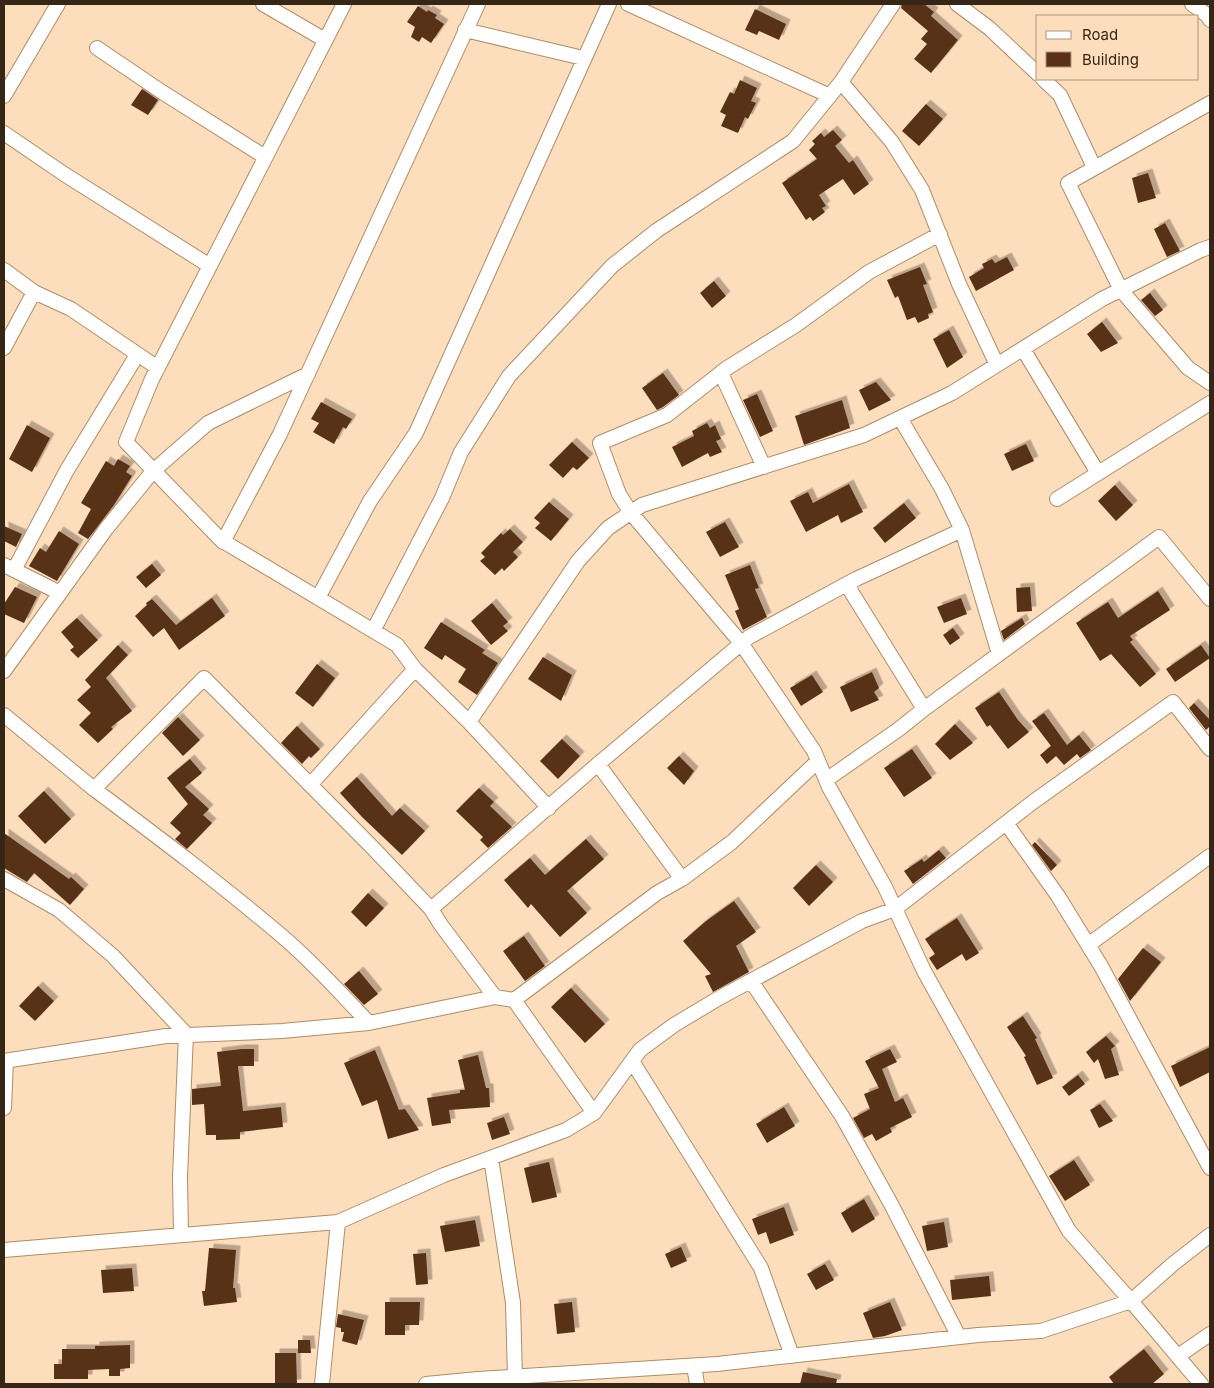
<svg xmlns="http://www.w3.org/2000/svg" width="1214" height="1388" font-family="Inter,sans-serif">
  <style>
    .building { fill: #593017; filter: url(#shadow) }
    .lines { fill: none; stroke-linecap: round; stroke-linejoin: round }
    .street-casing { stroke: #b08c64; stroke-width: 16 }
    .street { stroke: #fff; stroke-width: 14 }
  </style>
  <defs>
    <filter id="shadow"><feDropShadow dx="4.5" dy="-4.5" stdDeviation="0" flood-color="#0004"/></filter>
  </defs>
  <rect width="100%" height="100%" fill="#fddebc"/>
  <path class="building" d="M902 4H924L934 12 931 16 958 40 931 73 914 59 927 44 921 39 928 31 901 8Z
    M418 6 427 12 428 10 437 15 435 18 444 24 431 43 422 37 419 42 411 37 415 27 407 22Z
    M755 9 786 24 779 40 759 31 757 35 745 30Z
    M740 80 757 88 751 101 756 103 748 119 745 117 738 133 721 126 726 115 720 112 730 92 734 94Z
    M142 89 158 100 148 115 131 105Z
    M926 104 943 119 919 146 902 131Z
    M833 130 842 140 835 146 849 163 853 160 869 184 854 195 843 179 819 195 826 206 822 208 825 212 813 221 810 217 806 220 782 183 817 159 809 150 815 144 812 141 821 133 824 137Z
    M1148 173 1156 198 1138 203 1132 178Z
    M1165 223 1180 251 1167 257 1154 229Z
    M1007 257 1014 270 976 291 969 277 984 268 982 264 992 259 995 263Z
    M920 267 927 284 923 285 933 312 928 314 929 318 918 323 915 317 907 320 898 296 895 298 887 280Z
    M714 281 726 296 712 308 700 293Z
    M1150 293 1163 310 1155 316 1141 300Z
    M1102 322 1118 343 1101 352 1087 334Z
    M949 330 963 357 947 368 933 339Z
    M663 373 679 395 663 407 657 410 642 388Z
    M876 382 891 400 869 411 859 390Z
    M757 394 773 431 760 437 743 400Z
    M842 400 850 428 804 445 795 416Z
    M321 402 352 419 346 429 343 427 334 444 313 432 319 423 311 419Z
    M707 423 710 428 715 425 721 439 716 441 722 452 710 457 708 453 682 467 672 447 694 436 692 431Z
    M27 425 50 438 32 472 9 459Z
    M572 442 589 458 577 470 573 467 563 478 549 465Z
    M1026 444 1034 461 1012 471 1004 454Z
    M118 459 130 466 126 472 132 476 114 505 88 539 78 533 91 509 81 503 106 461 114 466Z
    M849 484 863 512 841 523 838 515 806 532 790 501 808 492 813 503Z
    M1115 485 1133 505 1116 521 1098 501Z
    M549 502 569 519 551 541 535 528 540 523 534 518Z
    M904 503 916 518 885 543 873 528Z
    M725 522 739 547 720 557 706 532Z
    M4 526 22 534 16 547 4 541Z
    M510 529 523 542 513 552 518 557 504 571 502 568 495 575 480 561 485 557 481 553 501 533 503 535Z
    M59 531 79 544 57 581 29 566 40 548 46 552Z
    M152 564 161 575 146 588 136 577Z
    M750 565 759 588 755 589 767 617 743 630 735 611 739 609 725 575Z
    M15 587 37 597 24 623 4 614V604Z
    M1030 587 1032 611 1017 612 1016 588Z
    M1158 591 1170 610 1130 636 1133 640 1130 642 1156 674 1140 687 1111 654 1100 661 1076 623 1108 602 1118 618Z
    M212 598 225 616 179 650 164 628 153 637 135 616 147 605 146 603 152 599 176 625Z
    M961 598 967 614 944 623 937 607Z
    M492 603 508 622 503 626 508 631 491 645 471 621Z
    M77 618 98 640 78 658 70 650 74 647 61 632Z
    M1022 618 1025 624 1004 640 1001 631Z
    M441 622 485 650 482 653 498 663 477 695 458 682 466 669 445 655 442 660 424 648Z
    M953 628 960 638 950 645 943 635Z
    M118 645 128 655 106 678 132 711 111 727 113 729 98 743 79 725 91 713 77 700 91 687 85 680Z
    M1201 645 1210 658 1175 682 1166 669Z
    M543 657 572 675 561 701 528 679Z
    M317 664 335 678 313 707 295 693Z
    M872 672 879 688 874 692 879 700 851 712 840 687Z
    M812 675 823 692 801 706 790 688Z
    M999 692 1018 720 1029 732 1008 749 990 725 987 727 975 708Z
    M1194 703 1210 720V726L1206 730 1189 708Z
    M1044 713 1067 745 1079 735 1091 750 1080 758 1077 754 1064 765 1056 756 1047 764 1040 755 1051 746 1032 721Z
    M178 717 200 740 183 756 162 733Z
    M955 724 973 743 950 760 935 744Z
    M297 726 320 749 311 758 309 756 302 764 281 743Z
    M562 739 580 756 558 779 540 761Z
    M912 749 932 778 904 797 884 768Z
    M679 756 694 771 684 785 667 768Z
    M190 759 202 773 185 787 209 809 203 815 212 823 187 849 175 839 181 833 170 823 188 804 167 778Z
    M357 777 392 816 400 808 425 831 402 855 362 817 340 793Z
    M479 788 494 802 490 806 512 827 488 848 480 840 483 837 456 811Z
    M44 791 71 819 45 844 18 816Z
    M4 833 69 879 71 877 84 889 70 905 34 873 27 882 12 873 4 868Z
    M586 839 604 859 567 891 587 913 560 937 531 904 528 908 504 880 530 858 545 875Z
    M1035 842 1057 865 1051 871 1032 845Z
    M939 850 946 858 913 884 904 871 922 859 924 862Z
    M816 865 833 882 809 906 793 888Z
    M368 893 384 908 366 927 351 912Z
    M734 901 756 932 736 946 749 972 713 992 705 976 711 974 683 941 706 921Z
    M957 918 979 953 966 961 962 954 937 970 929 958 935 954 925 939Z
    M524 936 545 966 525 981 503 951Z
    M1143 948 1161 962 1130 1001 1118 979Z
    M359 971 378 994 364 1005 344 984Z
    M38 986 54 1001 35 1021 19 1006Z
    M571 988 605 1024 585 1043 551 1007Z
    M1023 1016 1037 1038 1035 1039 1053 1078 1037 1085 1024 1057 1026 1056 1007 1027Z
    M1106 1036 1115 1046 1111 1049 1119 1075 1105 1079 1098 1059 1094 1063 1086 1052Z
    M1210 1047V1072L1180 1087 1171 1066Z
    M241 1049H254V1066H238L243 1111 281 1107 283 1127 240 1132V1139L216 1140V1135H206L204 1104 192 1105V1089L221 1086 217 1052Z
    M890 1049 897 1062 882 1069 895 1102 903 1098 912 1117 890 1128 892 1132 876 1141 872 1134 864 1138 853 1118 870 1109 864 1094 879 1088 865 1061Z
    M375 1050 399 1110 405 1109 419 1130 388 1139 377 1100 362 1106 344 1063Z
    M478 1055 486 1088H489L490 1107 449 1110 451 1123 432 1126 427 1098 460 1093V1090H465L458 1060Z
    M1078 1075 1085 1084 1069 1096 1062 1087Z
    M1100 1104 1113 1121 1099 1128 1090 1110Z
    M784 1107 795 1126 767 1143 756 1124Z
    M504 1117 510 1134 492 1140 487 1123Z
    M1074 1160 1090 1185 1065 1201 1049 1176Z
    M549 1162 557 1197 532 1203 524 1168Z
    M864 1199 875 1219 852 1233 841 1213Z
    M784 1207 794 1235 770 1244 766 1232 758 1235 752 1219Z
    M475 1220 480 1246 445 1252 440 1226Z
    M944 1222 948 1247 927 1251 922 1226Z
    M681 1247 687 1261 671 1268 665 1254Z
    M209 1248 236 1250 233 1288H235L237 1302 204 1306 202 1291H205Z
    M426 1253 428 1284 416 1285 413 1254Z
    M825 1264 834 1280 816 1290 807 1274Z
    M132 1268 134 1291 103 1293 101 1270Z
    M989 1276 991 1296 952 1300 950 1280Z
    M385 1302H420L419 1325H405V1335H385Z
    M572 1302 575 1332 557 1334 554 1304Z
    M890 1302 902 1330 885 1336 873 1338 863 1313Z
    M338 1314 364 1320 357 1345 342 1341 344 1332H341V1328L336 1327Z
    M298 1340H310L311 1353H298Z
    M130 1345V1368L120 1369V1376H109V1369L88 1370V1379H54V1364H62V1349H95V1346Z
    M1144 1349 1164 1374 1152 1384H1114L1109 1377Z
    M275 1353H296L297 1384H275Z
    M803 1372 837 1379 836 1384H800Z"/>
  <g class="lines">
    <g class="street-casing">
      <path id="street" d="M263 4 325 40
        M344 4 152 379 126 442 221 540 397 645 415 669 469 722
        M628 4 830 96
        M957 4 989 28 1038 74
        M1192 4 1207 15 1210 20
        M465 30 583 58
        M97 48 162 92 265 157
        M1043 79 1060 95 1094 167
        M841 82 892 142 922 190 959 284 997 365
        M4 96 58 4
        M1210 103 1068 183 1121 290 1188 368 1210 383
        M4 133 64 174 210 266
        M940 234 869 272 796 325 727 368 667 415 600 443 619 494 631 513 741 643 814 751 829 787 885 887 924 971 1069 1231 1131 1301 1201 1384
        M4 270 34 292 71 309 158 368
        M4 348 34 292
        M1023 349 1098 473
        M721 373 764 467
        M900 418 942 489 962 530 999 654
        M1057 499 1210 403
        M223 542 280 434 478 4
        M4 565 60 593
        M14 570 67 470 137 355
        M847 585 924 709
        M318 598 370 501 416 433 609 4
        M373 631 442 498 461 452 509 376 612 266 656 231 793 141 841 82 893 4
        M4 671 106 529 153 471 208 423 308 374
        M4 715 94 789 204 678 372 847 431 909 441 925 495 997
        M598 764 682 879
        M826 780 899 729 924 709 1159 537 1210 599
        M310 785 415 669
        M94 789C158 837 222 885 283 937 314 963 341 994 369 1023
        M549 808 469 722 578 561 608 528 642 505 864 435 952 393 1102 299 1201 250 1210 247
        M1006 823 1058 896 1101 966 1210 1168
        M4 879 59 910 113 956 186 1034 180 1177 181 1235
        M431 909 598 764 749 637 856 579 962 530
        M1088 945 1210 856
        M751 981 842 1116 891 1204 959 1337
        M514 1000 657 893 682 879 732 842 818 761
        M4 1061 166 1036 282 1031 369 1023 495 997 514 1000 594 1113
        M632 1061 761 1268 792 1356
        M4 1108 6 1061
        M491 1158 513 1303 515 1377
        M338 1222 444 1175 566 1130 594 1113 640 1050 674 1025 719 998 862 921 895 909 1033 802 1173 702 1210 749
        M4 1250 338 1222 322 1384
        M1178 1356 1210 1334
        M694 1366 697 1384
        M426 1384 478 1379 717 1364 978 1335 1041 1331 1131 1301 1173 1264 1210 1235"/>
    </g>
    <use href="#street" class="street"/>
  </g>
  <rect width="1214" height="1388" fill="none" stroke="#352616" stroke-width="10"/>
  <rect x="1036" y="15" width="162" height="65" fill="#fddebc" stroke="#ad947a"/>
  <rect x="1046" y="31" width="25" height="8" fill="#ffffff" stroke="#ad947a"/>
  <text x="1082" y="40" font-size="15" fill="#352616">Road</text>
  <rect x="1046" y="52" width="25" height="15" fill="#593017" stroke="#ad947a"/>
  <text x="1082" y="65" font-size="15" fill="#352616">Building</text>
</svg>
